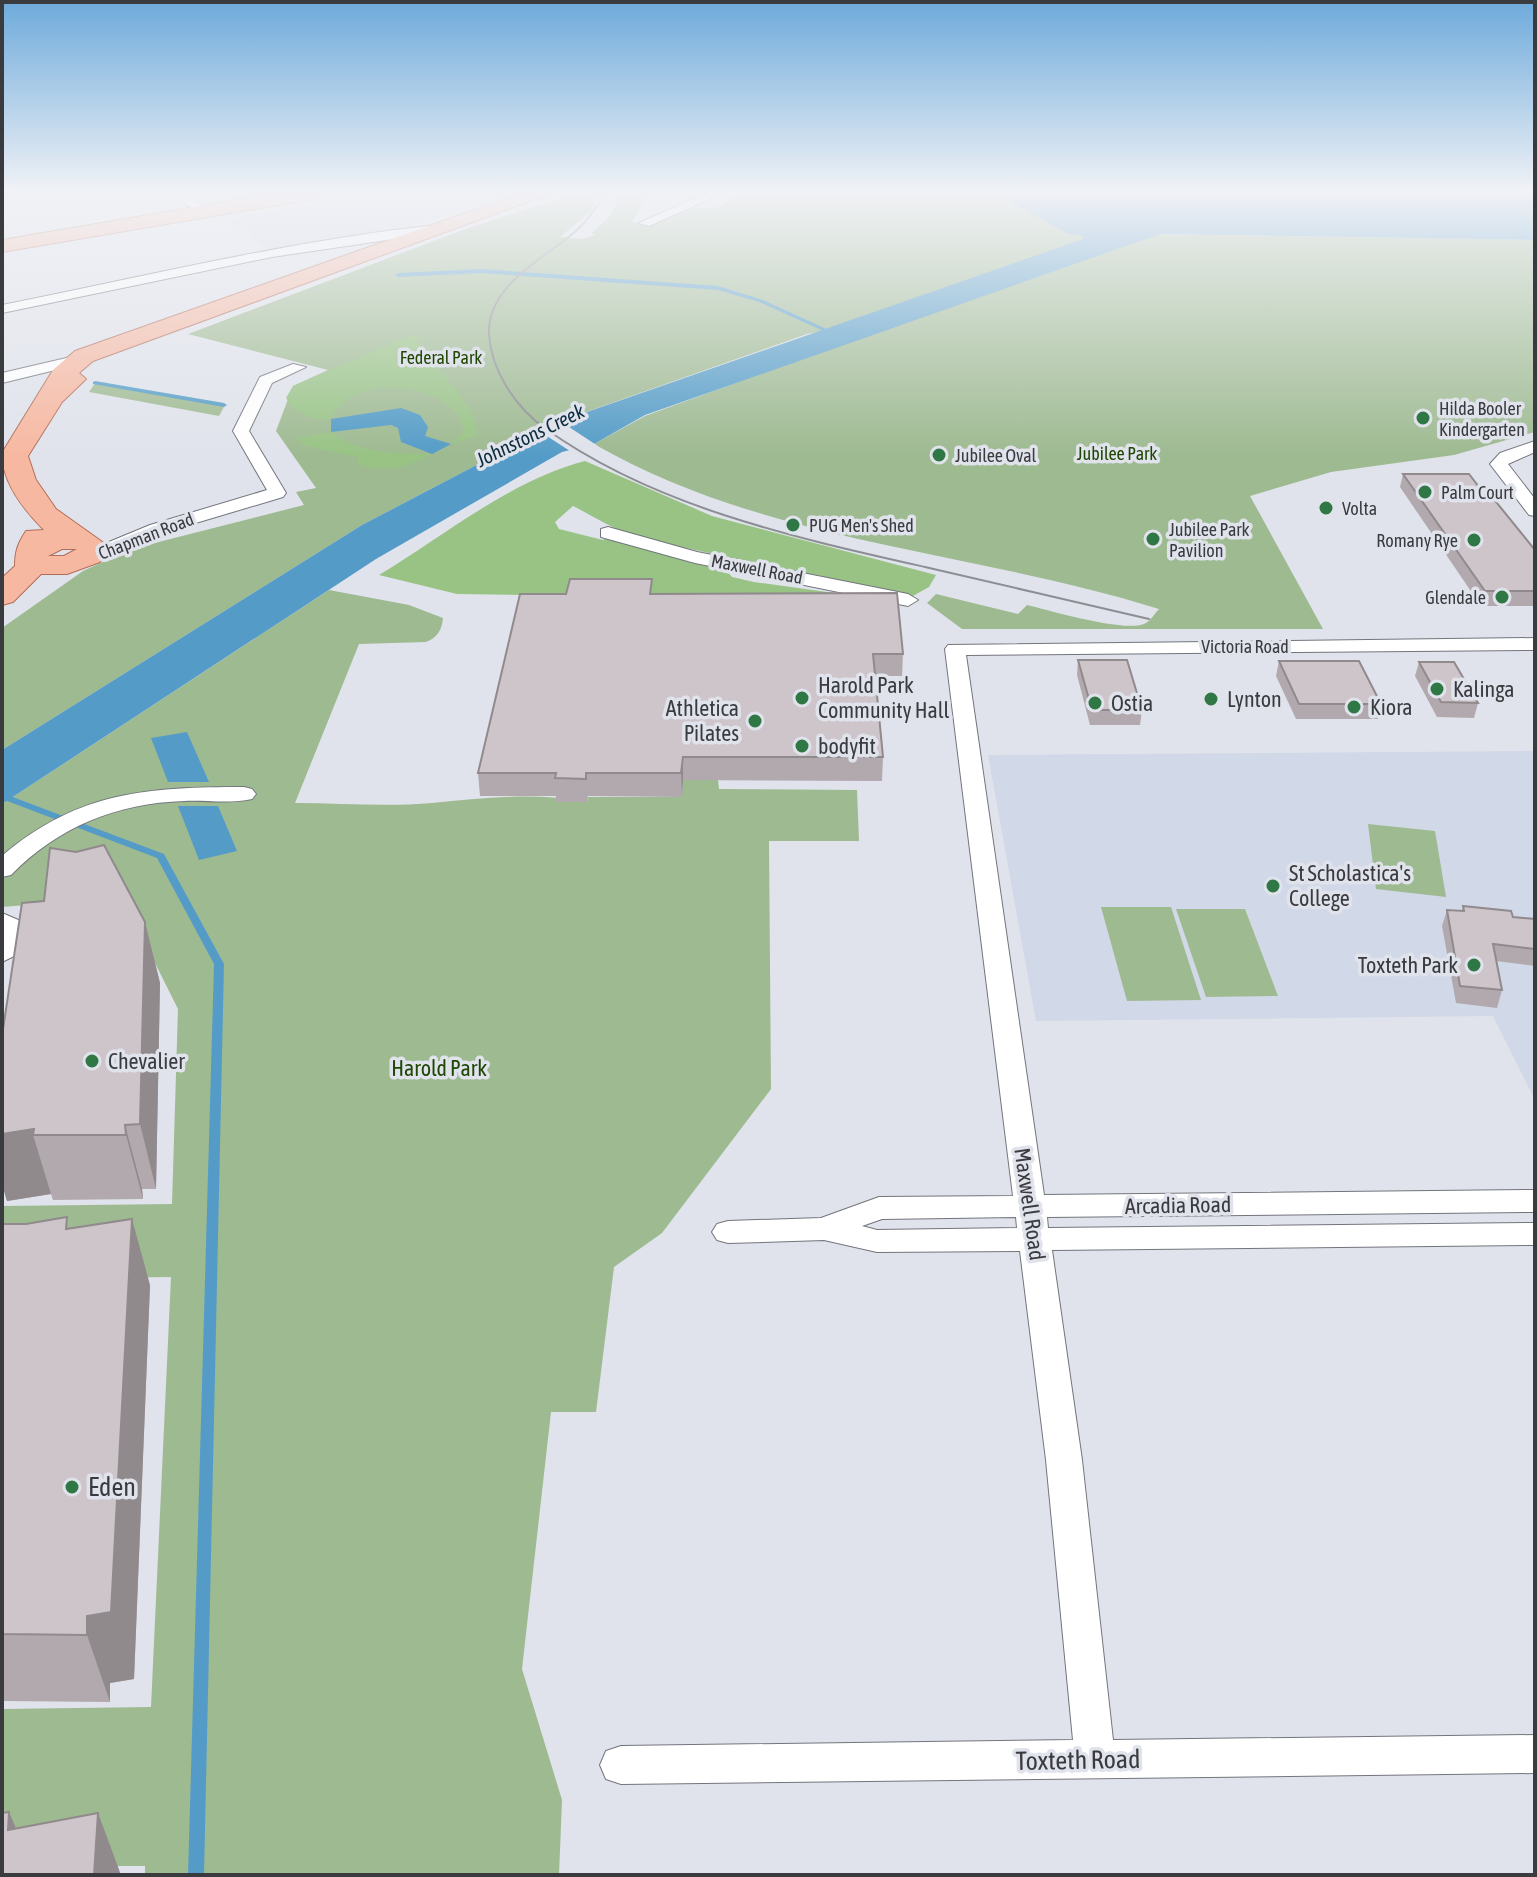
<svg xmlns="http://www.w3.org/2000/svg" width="1537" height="1877" font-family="'Asap Condensed',sans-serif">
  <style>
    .built { fill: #d1d8e7 }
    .green { fill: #9eba91 }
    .forest { fill: #98c385 }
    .water { fill: #549cc7 }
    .pier { fill: #e0e3eb }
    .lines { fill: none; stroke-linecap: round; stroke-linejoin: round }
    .stream { fill: #549cc7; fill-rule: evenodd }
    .minor-casing { stroke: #72757c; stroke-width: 2 }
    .primary-casing { stroke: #b16d56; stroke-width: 2 }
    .minor { fill: #fff; fill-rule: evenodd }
    .primary { fill: #f7b8a1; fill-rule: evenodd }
    .tram { stroke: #8c8e94; stroke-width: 2 }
    .wall { fill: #b1a9ae }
    .shaded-wall { fill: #908a8d }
    .building { fill: #cec5ca; stroke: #908a8d; stroke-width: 2 }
    .poi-dot { fill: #2f7845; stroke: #e0e3eb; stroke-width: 3 }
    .labels { text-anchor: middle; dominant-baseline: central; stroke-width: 7; stroke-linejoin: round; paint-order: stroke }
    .far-park-label { font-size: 18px; fill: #1f4603; stroke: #e0e3eb }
    .far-poi-label { font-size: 18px; fill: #3a3b3f; stroke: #e0e3eb; text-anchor: start }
    .far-street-label { font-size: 18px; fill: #3a3b3f; stroke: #e0e3eb }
    .far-water-label { font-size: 20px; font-style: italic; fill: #0c2d3f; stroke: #e0e3eb }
    .poi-label { font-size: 22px; fill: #3a3b3f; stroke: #e0e3eb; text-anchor: start }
    .park-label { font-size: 22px; fill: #1f4603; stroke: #e0e3eb }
    .street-label { font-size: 22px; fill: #3a3b3f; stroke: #e0e3eb }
    .near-poi-label { font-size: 26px; fill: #3a3b3f; stroke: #e0e3eb; text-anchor: start }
    .near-street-label { font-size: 26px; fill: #3a3b3f; stroke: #e0e3eb }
  </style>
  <rect width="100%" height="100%" fill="#e0e3eb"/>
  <path class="built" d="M374 193H520L421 223 271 251 225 219Z
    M1535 751V1100L1493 1016 1036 1021 988 755Z"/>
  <path class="green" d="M577 193H600L590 212 560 237 582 239 596 235 591 234 610 216 621 193H647L632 222 639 224 684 210 718 207 742 193H995L1066 233 1535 240V432L1454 455 1331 472 1250 496 1323 629H962L927 603 936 594 1018 614 1027 605C1049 610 1128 634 1146 623 1151 620 1155 613 1159 609 971 550 768 544 594 444L645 416 934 311 807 334 524 434 509 448 362 525 2 750V628L83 571 131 549 304 505 296 492 316 488 276 431 293 386 328 370 188 334 460 231Z
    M96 382 225 405 219 416 89 392Z
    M329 590 409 605 443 618C442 630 437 638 426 642L359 644 295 803C341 803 387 807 432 803 485 798 535 792 587 802L588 797H682L683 780H718L719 789 857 790 859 841H769L771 1089 662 1233 614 1267 596 1412H551L522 1669 562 1800 559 1875H145V1866H2V1709L151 1707 171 1277 2 1279V1206L172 1204 178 1009 122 897 2 907V804Z
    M1368 824 1435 831 1446 897 1376 889Z
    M1101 907H1171L1201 1000 1127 1001Z
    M1176 909H1245L1278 996 1206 997Z"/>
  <path class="forest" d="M414 334C432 369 473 397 478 436L451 444 464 431C462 426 460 418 457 414 431 380 349 375 331 419 312 421 297 415 286 398L293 386Z
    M331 432C358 454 399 454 432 454 408 467 385 473 359 464L357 457 305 446 297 438Z
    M585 461 712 516 936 575 929 587 911 597 640 538C614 530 597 518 573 506L555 522 559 529 603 540 610 536 688 562 726 570 732 577 754 582 892 601 457 594 379 575C444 536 511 480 585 461Z"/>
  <path class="water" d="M995 193H1535V240L1160 234 645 415 594 444 562 452 376 559 2 804V750L362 525 509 448 524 434 1083 239V236L1066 233Z
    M401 408 420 415 428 427 425 436 451 444 432 454 401 442 398 428 391 425 331 432V419Z
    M187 732 209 782H168L151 738Z
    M178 806H218L237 851 199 860Z"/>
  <path class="pier" d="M557 419 572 429 598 446 573 453 533 427Z"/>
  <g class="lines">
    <path class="stream" d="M481 269 718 286 763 300 833 332 828 333 759 302 718 290 481 273 398 277 395 275 398 273Z
      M95 381 224 403 227 405 224 407 93 384V382Z
      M2 793 164 854 224 964 204 1875H188L214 964 157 858 2 799Z"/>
    <g class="minor-casing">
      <path id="minor" d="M170 193H185L212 212 202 215Z
        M706 193H723L649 226 639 223Z
        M436 225 442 229 441 232 272 257 2 313V305C147 276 289 241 436 225Z
        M75 356 80 358V364L2 383V373Z
        M293 364 306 367 272 383 249 431 286 493 283 497 162 533 89 564H75V556L150 525 267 490 233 431 260 377Z
        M1535 441V452L1508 464 1535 499V516L1529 515 1490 464 1500 453Z
        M608 527 697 552 908 594 918 600 908 606 695 563 601 537V529Z
        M1535 638V650L966 655 1044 1195 1535 1190V1212L1047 1217 1048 1228 1535 1223V1245L1052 1250 1082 1460 1113 1740 1535 1735V1773L621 1784 606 1779 600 1765 606 1751 621 1746 1073 1740 1046 1460 1020 1251 877 1252 824 1240 728 1243 717 1240 712 1232 717 1224 728 1221 821 1218 879 1197 1013 1196 945 649 948 645ZM1016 1217 1017 1228 877 1230 862 1226 882 1219Z
        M244 787 252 789 256 794 252 799C231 804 206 800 184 801 117 803 58 827 11 875L2 877 3 855C79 791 149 787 244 787Z
        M2 913 23 922 30 935 18 954 2 962Z"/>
    </g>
    <g class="primary-casing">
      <path id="primary" d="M277 193H324L314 199 2 252V240Z
        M522 193H552L93 361 79 373 86 379 62 402 28 456 36 480 56 509 108 546 100 562 67 574H41L13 602 2 605V578L15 566C15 551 18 543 26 531L44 530C24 510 2 483 2 453L53 370 75 351ZM62 549H77L64 556H48Z"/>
    </g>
    <use href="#minor" class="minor"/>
    <use href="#primary" class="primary"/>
    <path class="tram" d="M605 193C597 207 588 220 576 231 545 258 487 285 489 334 491 371 516 408 546 429 655 507 796 538 925 567 1000 584 1074 602 1149 619"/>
  </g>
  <path class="wall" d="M1403 474 1535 550V606H1481L1400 487Z
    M652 579V594L903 654 902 676H875L883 757 882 781 683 780 682 797 588 796 587 802H556V796H480L478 773Z
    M1078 660 1142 710 1140 725H1090L1077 675Z
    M1279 661 1381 704 1378 719H1296L1276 676Z
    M1419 662 1478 703 1474 718 1437 717 1415 676Z
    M1463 906 1513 917 1535 919V966L1496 961 1502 990 1497 1008 1456 1003 1442 926 1447 910 1462 911Z
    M145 922 160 983 156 1189H142L143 1199 53 1200 51 1194 7 1201 2 1184V1134Z
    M2 1224 70 1229 150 1285 134 1679 110 1683V1702L2 1701Z"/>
  <path class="shaded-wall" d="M683 757V780L682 797 681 773Z
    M145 922 160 983 156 1189 140 1124Z
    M125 1125 142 1189 143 1199 126 1135Z
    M34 1129 33 1135 51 1194 7 1201 2 1184V1134Z
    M132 1219 150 1285 134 1679 110 1683V1702L87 1635V1616Z
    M9 1812 36 1875 8 1830Z
    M98 1813 121 1875H94Z"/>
  <path class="building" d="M1403 474H1469L1479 487H1484L1535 550V591H1485Z
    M570 579H652L650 594 897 593 903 654H873L883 757H683L681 773H586V779L555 778 556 773H478L520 594H566Z
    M1078 660H1127L1142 710H1092Z
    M1279 661H1359L1381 704H1299Z
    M1419 662H1454L1478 703 1441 702Z
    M104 845 145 922 140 1124 125 1125 126 1135H33L34 1129 2 1134V1036L22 903 44 901 50 848 76 852Z
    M1463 906 1511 911 1513 917 1535 919V949L1493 944 1502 990 1460 986 1447 910 1464 911Z
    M67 1217 66 1229 132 1219 111 1612 87 1616V1635L2 1634V1224H26Z
    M9 1812 8 1830 98 1813 94 1875H2V1813Z"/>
  <linearGradient id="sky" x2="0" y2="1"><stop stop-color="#6daadb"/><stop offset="0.42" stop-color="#f1f2f6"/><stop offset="1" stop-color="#f1f2f6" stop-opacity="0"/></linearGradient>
  <rect width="1537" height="456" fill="url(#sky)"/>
  <g class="poi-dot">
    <circle cx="1423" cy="418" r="8"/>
    <circle cx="939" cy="455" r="8"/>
    <circle cx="1425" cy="492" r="8"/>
    <circle cx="1326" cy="508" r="8"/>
    <circle cx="793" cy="525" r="8"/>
    <circle cx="1153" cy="539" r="8"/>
    <circle cx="1474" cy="540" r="8"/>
    <circle cx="1502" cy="597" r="8"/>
    <circle cx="1437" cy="689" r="8"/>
    <circle cx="802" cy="698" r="8"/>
    <circle cx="1211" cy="699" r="8"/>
    <circle cx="1095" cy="703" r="8"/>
    <circle cx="1354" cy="707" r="8"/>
    <circle cx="755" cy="721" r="8"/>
    <circle cx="802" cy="746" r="8"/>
    <circle cx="1273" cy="886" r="8"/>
    <circle cx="1474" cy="965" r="8"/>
    <circle cx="92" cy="1061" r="8"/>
    <circle cx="72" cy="1487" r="8"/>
  </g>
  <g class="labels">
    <g class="far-park-label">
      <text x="441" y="357">Federal Park</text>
      <text x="1117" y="453">Jubilee Park</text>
    </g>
    <g class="far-poi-label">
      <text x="1439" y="408">Hilda Booler<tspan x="1439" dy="21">Kindergarten</tspan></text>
      <text x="955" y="455">Jubilee Oval</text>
      <text x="1441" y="492">Palm Court</text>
      <text x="1342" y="508">Volta</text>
      <text x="809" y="525">PUG Men's Shed</text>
      <text x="1169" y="529">Jubilee Park<tspan x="1169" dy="21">Pavilion</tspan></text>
      <text x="1458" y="540" text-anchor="end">Romany Rye</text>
      <text x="1486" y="597" text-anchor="end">Glendale</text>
    </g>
    <g class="far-street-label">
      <text transform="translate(146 536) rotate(-21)">Chapman Road</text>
      <text transform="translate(757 569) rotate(11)">Maxwell Road</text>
      <text x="1245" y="646">Victoria Road</text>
    </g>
    <g class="far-water-label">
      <text transform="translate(530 435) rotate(-26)">Johnstons Creek</text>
    </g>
    <g class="poi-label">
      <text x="818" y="685">Harold Park<tspan x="818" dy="25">Community Hall</tspan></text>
      <text x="1453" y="689">Kalinga</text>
      <text x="1227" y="699">Lynton</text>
      <text x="1111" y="703">Ostia</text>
      <text x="1370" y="707">Kiora</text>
      <text x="739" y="708" text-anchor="end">Athletica<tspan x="739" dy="25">Pilates</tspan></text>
      <text x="818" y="746">bodyfit</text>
      <text x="1289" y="873">St Scholastica's<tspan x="1289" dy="25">College</tspan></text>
      <text x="1458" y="965" text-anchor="end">Toxteth Park</text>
      <text x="108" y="1061">Chevalier</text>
    </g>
    <g class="park-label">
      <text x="439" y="1068">Harold Park</text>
    </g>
    <g class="street-label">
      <text transform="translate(1030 1204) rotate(82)">Maxwell Road</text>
      <text transform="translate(1178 1205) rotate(-1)">Arcadia Road</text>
    </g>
    <g class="near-poi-label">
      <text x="88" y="1487">Eden</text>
    </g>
    <g class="near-street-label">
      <text transform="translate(1078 1760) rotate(-1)">Toxteth Road</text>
    </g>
  </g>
  <rect width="1537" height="1877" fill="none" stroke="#3a3b3f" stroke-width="8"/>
</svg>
